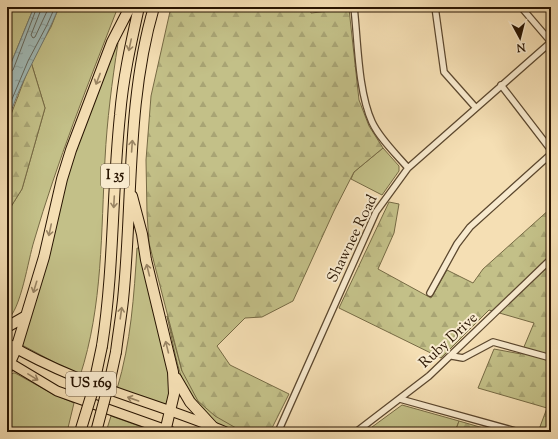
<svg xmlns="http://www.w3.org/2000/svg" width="558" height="439" font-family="'Sorts Mill Goudy',serif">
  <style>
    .grass { fill: #c3c088; stroke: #766a44 }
    .forest { fill: url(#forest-firs); stroke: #766a44 }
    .water { fill: url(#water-ripples); stroke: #70786e }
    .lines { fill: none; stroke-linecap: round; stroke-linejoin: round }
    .shore { stroke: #64675c; stroke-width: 1 }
    .street-casing { stroke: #5b472e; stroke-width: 8 }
    .primary-casing { stroke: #281401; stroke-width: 11 }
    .highway-casing { stroke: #281401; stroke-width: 12 }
    .street { stroke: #f8eace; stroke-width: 5.5 }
    .primary { stroke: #f5dfb4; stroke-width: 9 }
    .highway { stroke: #f5dfb4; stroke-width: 10 }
    .highway-bridge-casing { stroke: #281401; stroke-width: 12; stroke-linecap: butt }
    .highway-bridge { stroke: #f5dfb4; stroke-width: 10 }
    .oneway { stroke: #998463 }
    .labels { text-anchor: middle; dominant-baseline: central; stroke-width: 4; stroke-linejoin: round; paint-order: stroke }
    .shield { fill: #f8eace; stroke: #66543e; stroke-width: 1 }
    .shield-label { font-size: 14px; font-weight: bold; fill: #281401 }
    .street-label { font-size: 15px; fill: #281401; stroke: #f8eace }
  </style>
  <defs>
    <pattern id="forest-firs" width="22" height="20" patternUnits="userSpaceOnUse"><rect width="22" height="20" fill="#c3c088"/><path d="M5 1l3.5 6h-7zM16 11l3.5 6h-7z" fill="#a8a474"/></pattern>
    <pattern id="water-ripples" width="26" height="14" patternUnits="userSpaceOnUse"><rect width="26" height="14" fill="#a0bab7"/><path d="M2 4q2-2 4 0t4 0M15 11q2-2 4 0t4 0" fill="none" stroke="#8a9f9c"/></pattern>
  </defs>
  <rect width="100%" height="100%" fill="#f5dfb4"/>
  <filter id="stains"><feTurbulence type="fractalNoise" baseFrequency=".005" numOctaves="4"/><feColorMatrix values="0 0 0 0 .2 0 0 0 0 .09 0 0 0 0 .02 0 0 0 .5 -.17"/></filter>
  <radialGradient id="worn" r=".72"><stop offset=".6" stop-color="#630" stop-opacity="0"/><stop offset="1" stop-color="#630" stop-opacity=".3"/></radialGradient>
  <path class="grass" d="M7 7H34L7 73Z
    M59 7H118C88 84 57 162 34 241 28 260 21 310 7 320V213L22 189 45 108 31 62 51 27Z
    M118 43C112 82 107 120 105 159 101 231 103 306 80 376L22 345 67 174 115 44Z
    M383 148 399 166V171L382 195 351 179 354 172Z
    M137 248H140L168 371C170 382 174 397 164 405L117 389C131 342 134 296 137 248Z
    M167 316 182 371 243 432C215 432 190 405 182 379 175 359 172 337 167 316Z
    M13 373H15L53 394 74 403 67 432H7C7 419 3 381 13 373Z
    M402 405 459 421 455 432H373L372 427Z
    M111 416 156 432H106Z"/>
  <path class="forest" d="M171 7H310L311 13 349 9 359 100 369 126 383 148 354 172 334 211 293 301 262 317 245 318 217 346 230 365 289 394 270 432H243L215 416 198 401 182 371 149 243 147 213 146 160 151 96Z
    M31 62 45 108 22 189 7 213V125Z
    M389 202 399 204 394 233 378 269 431 298 447 270 473 283 483 269 551 208V432H538L547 408 478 388 494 349 521 354 534 323 489 310 441 358 339 308Z
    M459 421 497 432H455Z"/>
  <path class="water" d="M34 7H59C43 47 18 83 7 125V73Z"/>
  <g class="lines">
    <path class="shore" d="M42 7 31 35 33 38 35 37 49 7
      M7 73 13 70 37 7
      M7 111 28 61 47 25 55 7"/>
    <g class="street-casing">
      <path id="street" d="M354 7C358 42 358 91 372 122 380 139 396 154 408 168
        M435 7 444 72 476 108
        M521 7 551 42
        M501 85 551 150
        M430 293 457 244 470 227 551 154
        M452 356 463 358 493 342 551 358
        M400 399 519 432
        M278 432 376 212 408 168 551 42
        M356 432 429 376 551 259"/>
    </g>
    <g class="primary-casing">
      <path id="primary" d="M7 343C76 385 153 401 226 432
        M7 361 57 391 172 432"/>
    </g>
    <g class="highway-casing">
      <path id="highway" d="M132 196 142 234 146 260 173 372 174 394 165 432
        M7 327 26 316
        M102 346C114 269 112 192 120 115 123 78 131 43 139 7
        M116 352C118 335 121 318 123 300 133 203 126 102 154 7
        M7 369 16 349 44 257 62 179 71 150 112 42 130 7
        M176 378 190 402 213 427"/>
    </g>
    <use href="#street" class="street"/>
    <use href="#primary" class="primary"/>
    <use href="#highway" class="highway"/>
    <g class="highway-bridge-casing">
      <path id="highway-bridge" d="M80 432 92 393 102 346
        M96 432 111 375 116 352"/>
    </g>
    <use href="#highway-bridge" class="highway-bridge"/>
  </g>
  <defs><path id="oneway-shaft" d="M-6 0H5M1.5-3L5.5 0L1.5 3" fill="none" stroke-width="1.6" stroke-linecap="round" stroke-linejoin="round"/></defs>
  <g class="oneway">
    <use href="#oneway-shaft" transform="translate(130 45) rotate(102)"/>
    <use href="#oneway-shaft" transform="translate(98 79) rotate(111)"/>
    <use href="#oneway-shaft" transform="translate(132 146) rotate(-86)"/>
    <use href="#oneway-shaft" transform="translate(114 202) rotate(93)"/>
    <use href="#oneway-shaft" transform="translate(50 230) rotate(102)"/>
    <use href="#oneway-shaft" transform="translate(148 270) rotate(-104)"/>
    <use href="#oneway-shaft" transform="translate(35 287) rotate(107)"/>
    <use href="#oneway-shaft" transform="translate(121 313) rotate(-82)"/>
    <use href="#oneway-shaft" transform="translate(167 347) rotate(-104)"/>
    <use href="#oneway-shaft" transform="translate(33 377) rotate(31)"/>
    <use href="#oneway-shaft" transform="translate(133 399) rotate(-161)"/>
  </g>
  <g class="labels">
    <g class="shield">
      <rect x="101" y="164" width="28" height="24" rx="3"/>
      <rect x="66" y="372" width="50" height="24" rx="3"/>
    </g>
    <g class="shield-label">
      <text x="115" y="176">I 35</text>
      <text x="91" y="384">US 169</text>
    </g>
    <g class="street-label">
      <text transform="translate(353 239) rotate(-64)">Shawnee Road</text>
      <text transform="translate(449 341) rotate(-43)">Ruby Drive</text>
    </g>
  </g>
  <rect width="558" height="439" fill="none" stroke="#f5dfb4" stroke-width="24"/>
  <rect x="8" y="8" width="542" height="423" fill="none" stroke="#281401" stroke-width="2"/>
  <rect x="12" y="12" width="534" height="415" fill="none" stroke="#281401"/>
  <g transform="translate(520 38) rotate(173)" stroke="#f8eace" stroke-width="3" paint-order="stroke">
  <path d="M0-3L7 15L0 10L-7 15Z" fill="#281401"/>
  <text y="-6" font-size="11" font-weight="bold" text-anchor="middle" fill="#281401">N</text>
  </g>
  <rect width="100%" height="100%" filter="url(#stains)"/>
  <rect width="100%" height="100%" fill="url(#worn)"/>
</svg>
